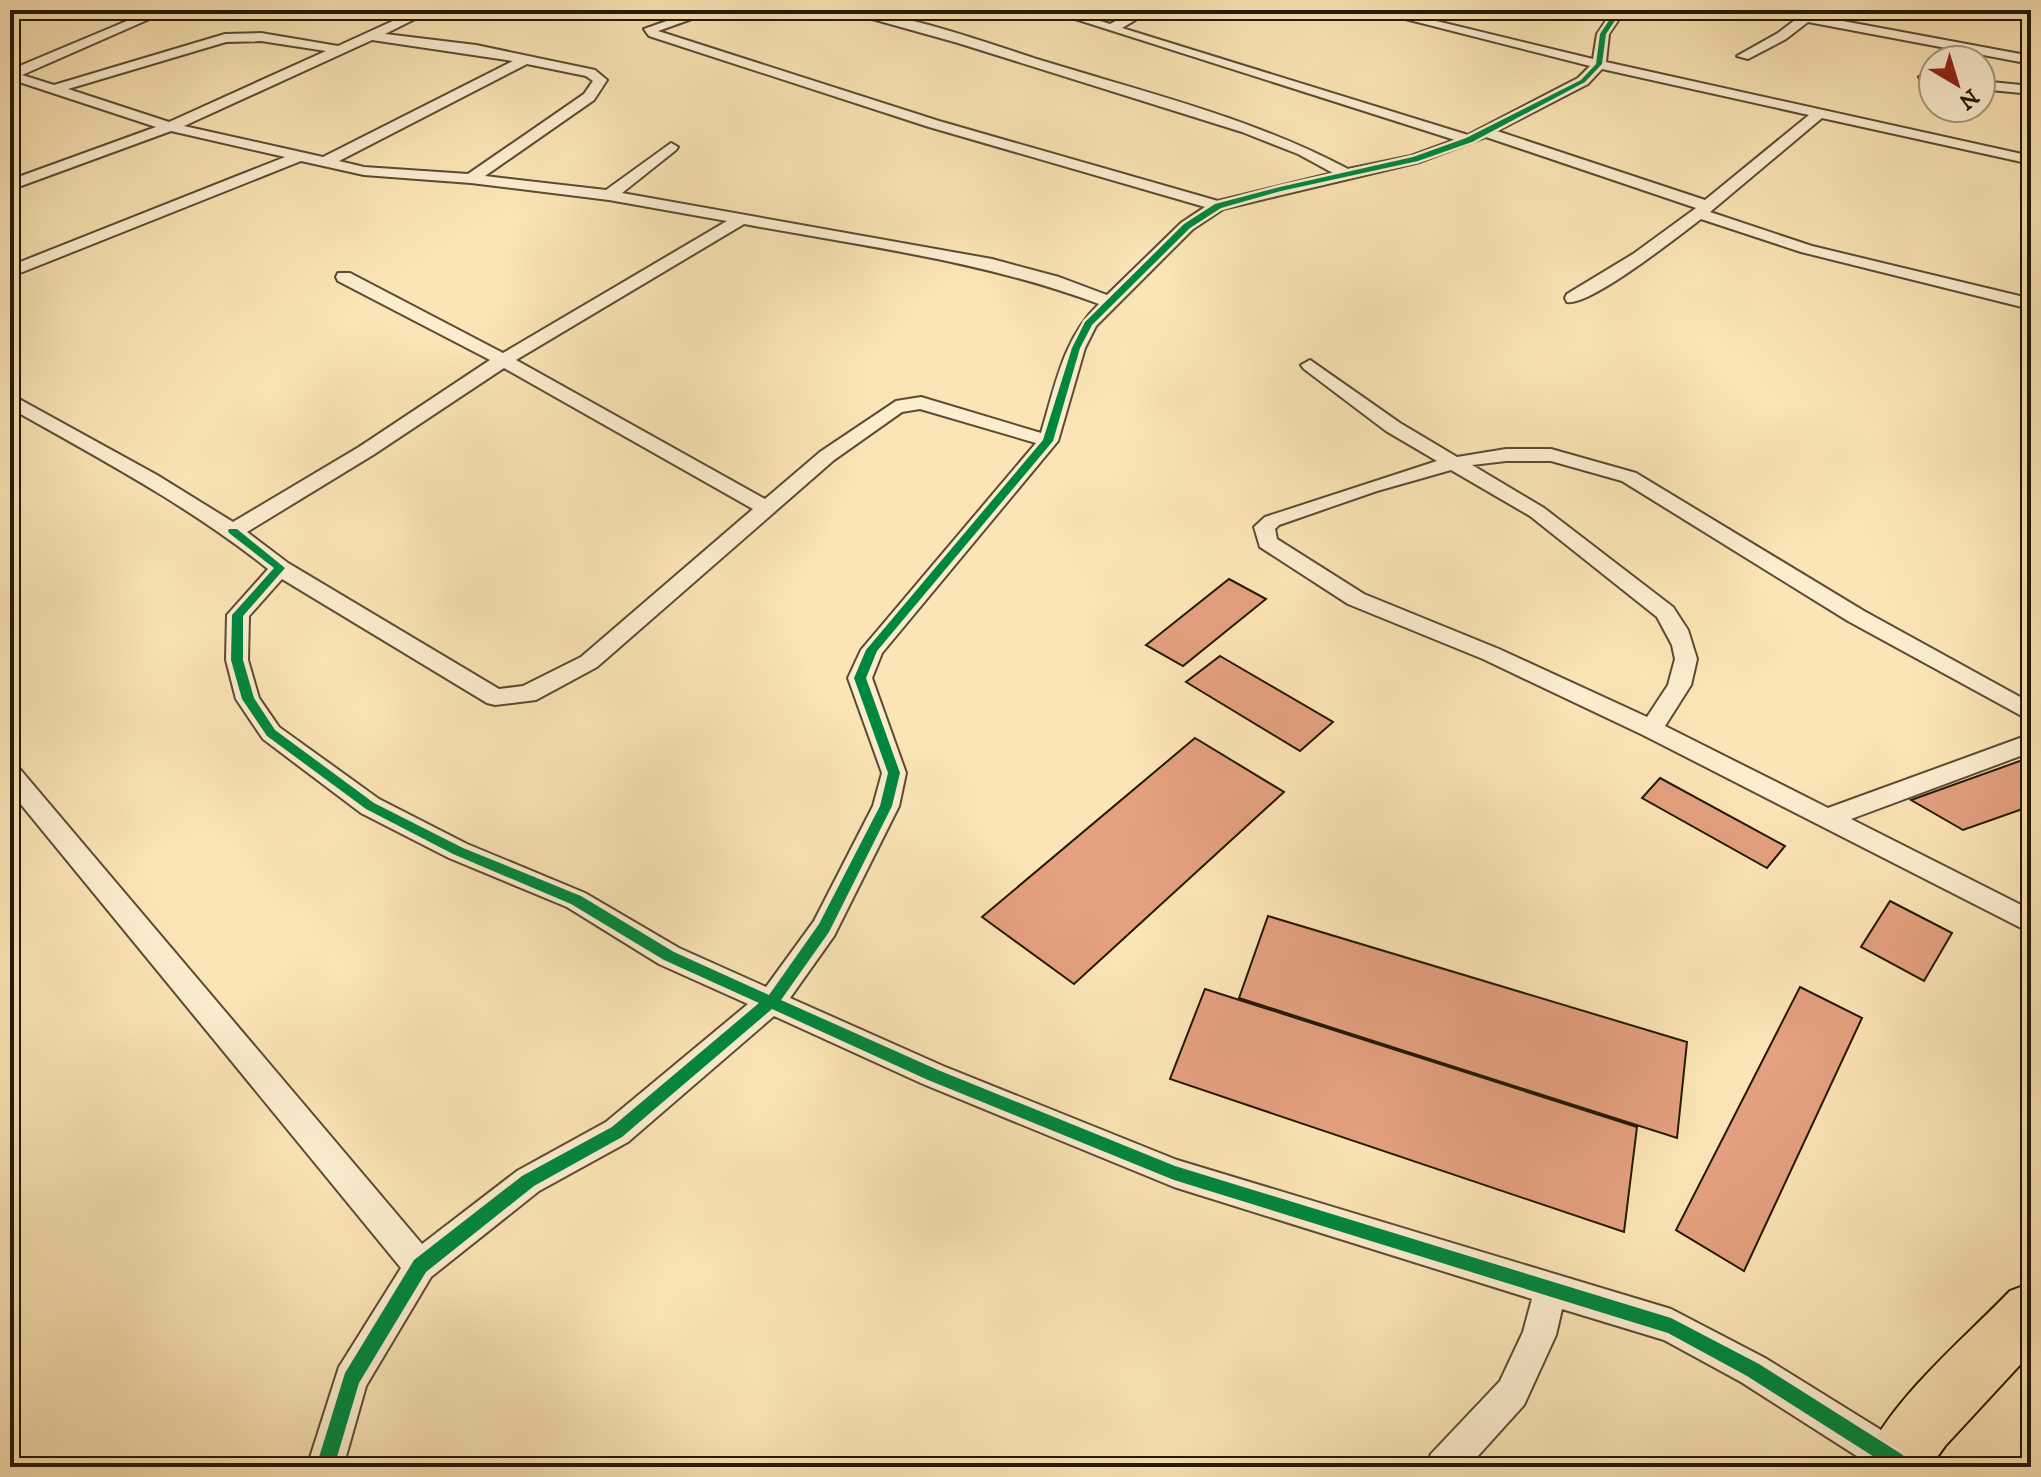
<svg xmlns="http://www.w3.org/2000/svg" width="2041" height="1477" font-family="'IM FELL DW Pica',serif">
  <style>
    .building { fill: #e4a07f; stroke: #241806; stroke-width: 2 }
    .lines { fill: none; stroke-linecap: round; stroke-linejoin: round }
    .minor-casing { stroke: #5a4b32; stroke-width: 4 }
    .trunk-casing { stroke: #241806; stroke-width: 4 }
    .minor { fill: #fcedcf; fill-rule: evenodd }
    .trunk { fill: #fbe4b5; fill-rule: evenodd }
    .cycleway-casing { stroke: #fcedcf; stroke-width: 5 }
    .cycleway { fill: #00873e; fill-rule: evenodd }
  </style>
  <rect width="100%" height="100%" fill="#fbe4b5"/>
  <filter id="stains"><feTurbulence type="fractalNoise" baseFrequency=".0025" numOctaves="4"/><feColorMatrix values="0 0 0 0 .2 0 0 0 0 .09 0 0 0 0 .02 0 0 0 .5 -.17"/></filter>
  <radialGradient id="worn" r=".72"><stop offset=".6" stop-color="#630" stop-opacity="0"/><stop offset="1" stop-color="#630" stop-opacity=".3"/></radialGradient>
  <path class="building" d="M1229 579 1266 599 1183 666 1146 645Z
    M1220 656 1333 722 1300 751 1186 682Z
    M1195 738 1284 792 1074 984 982 917Z
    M2031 757V806L1963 830 1911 800Z
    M1660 778 1785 846 1767 868 1642 798Z
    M1890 901 1952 933 1924 981 1861 947Z
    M1268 916 1687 1042 1677 1138 1239 998Z
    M1800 987 1862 1018 1744 1271 1676 1230Z
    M1205 989 1637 1127 1624 1232 1170 1079Z"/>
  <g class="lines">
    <g class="minor-casing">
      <path id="minor" d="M153 10H170L22 75 54 85 225 34 261 33 338 46 417 10H433L385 34 476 45 595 70 607 80 594 100 485 176 606 190 671 143 678 147 676 150 622 193 992 259 1059 277 1107 295 1181 223 1205 207 929 127 649 36 644 29 698 10H717L658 31 939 121 1218 201 1333 173 1298 154 1242 132 958 43 840 10C897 10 984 42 1040 60 1144 92 1252 118 1348 169L1411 156 1455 140 1047 10H1066L1110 24 1137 10H1152L1122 28 1468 135 1578 78 1590 66 1370 10H1391L1593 59 1597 34 1613 10H1625L1609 34 1606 62 2031 156V164L1822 118 1710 212 1812 246 2028 298 2030 302 2022 307 1801 252 1701 219C1680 235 1589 307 1567 302L1565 298 1567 294 1633 254 1696 208 1486 137 1420 162 1223 209 1193 229 1096 326 1085 348 1058 441 882 653 872 678 906 773 899 806 834 936 790 998 943 1066 1177 1160 1671 1309 1765 1358 1910 1448 1915 1461 1912 1467H1874L1741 1382 1664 1340 1562 1309 1556 1335 1524 1405 1468 1467H1426L1431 1454 1500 1381 1523 1332 1532 1299 1174 1187 923 1084 774 1016 628 1142 539 1191 431 1277 366 1386 343 1467H307L339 1367 401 1268 10 791V765L19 768 422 1244 517 1171 606 1122 748 1004 659 964 567 907 449 858 361 813 263 739 236 699 226 660 227 615 268 569C188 505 98 458 10 408V394L157 475 233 522 359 447 490 360 338 281 336 277 338 273H350L503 353 727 221 609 200 471 183 364 175 301 161 10 277V266L285 157 171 131 10 190V180L156 127 10 79V70ZM372 40 513 61 323 157 184 126ZM261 41 326 51 169 122 68 89 226 42ZM527 64 586 76 593 81 584 94 468 174 364 167 339 161ZM1602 69 1809 115 1705 200 1497 131 1588 84ZM744 224C863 246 984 261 1099 304 1063 338 1055 387 1041 433L921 397 896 401 820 452 765 499 516 360ZM504 368 753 509 581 657 523 686 499 689 288 563 247 532 373 455ZM920 409 1036 443 861 650 848 678 882 773 873 806 814 921 766 987 679 948 585 893 467 844 379 799 279 727 259 698 248 660 249 616 282 579 487 703 495 705 536 700 597 667 834 460 902 412Z
        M1808 10H1822L1816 16 2031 56V64L1808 22 1786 39 1748 59 1737 56 1778 33Z
        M1926 73 1933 74V82L1921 80 1919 77Z
        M1981 81 2031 86V94L1981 89Z
        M1310 360 1400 423 1457 457 1506 449H1551L1636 473 1864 611 2031 703V721L1848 621 1622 481 1551 461H1506L1472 465 1544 508 1673 607 1688 630 1697 659 1691 685 1665 726 1828 808 2031 734V752L1851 819 2031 910V933L1643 735 1483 659 1348 604 1260 547 1254 527 1265 517 1437 461 1386 431 1304 369 1301 365ZM1451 470 1530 516 1657 617 1672 645 1675 659 1668 685 1647 717 1499 649 1364 594 1277 539 1275 529 1279 525 1377 491Z"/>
    </g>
    <g class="trunk-casing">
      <path id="trunk" d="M2031 1283V1353L1945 1446 1930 1467H1861C1889 1400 1960 1343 2010 1291Z"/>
    </g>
    <use href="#minor" class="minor"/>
    <use href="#trunk" class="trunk"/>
    <g class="cycleway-casing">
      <path id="cycleway" d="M1616 10H1622L1606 34 1602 64 1585 82 1472 142 1418 161 1281 191 1221 208 1190 228 1092 325 1080 348 1053 441 877 651 866 678 900 773 892 806 829 932 781 1000 938 1070 1175 1166 1671 1318 1759 1364 1903 1455 1906 1461 1903 1467H1890L1747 1376 1668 1333 1174 1180 928 1080 772 1009 622 1137 534 1186 426 1272 359 1383 334 1467H316L345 1373 414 1260 522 1176 612 1127 759 1003 664 960 571 904 453 854 366 809 267 736 242 699 231 660 232 615 274 568 229 533 228 531 229 529H237L285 568 243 616V660L254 698 275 730 374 803 463 848 581 896 674 952 769 995 819 924 880 806 888 773 854 678 866 650 1043 440 1072 348 1085 322 1184 224 1215 204 1280 187 1413 157 1466 138 1581 80 1596 64 1600 34Z"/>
    </g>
    <use href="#cycleway" class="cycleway"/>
  </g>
  <rect width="2041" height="1477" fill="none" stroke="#fbe4b5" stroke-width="40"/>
  <rect x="12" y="12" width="2017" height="1453" fill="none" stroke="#241806" stroke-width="4"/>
  <rect x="20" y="20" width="2001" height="1437" fill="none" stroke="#241806" stroke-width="2"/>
  <g transform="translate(1957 84) rotate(142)"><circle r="38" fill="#fcedcf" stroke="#a6987f" stroke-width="2"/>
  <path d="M0-6L14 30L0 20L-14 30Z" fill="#8f2418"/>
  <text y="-12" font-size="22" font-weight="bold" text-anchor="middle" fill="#241806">N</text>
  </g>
  <rect width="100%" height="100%" filter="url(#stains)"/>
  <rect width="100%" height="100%" fill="url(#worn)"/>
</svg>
